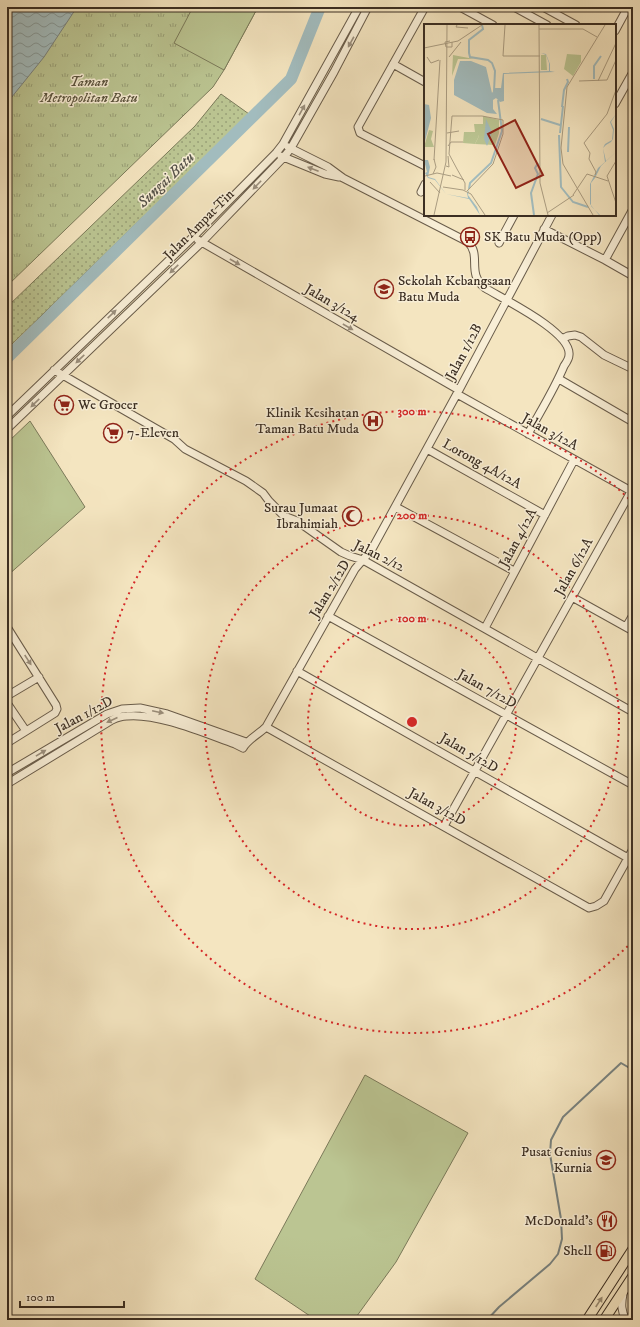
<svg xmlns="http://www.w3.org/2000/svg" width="640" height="1327" font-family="'IM FELL DW Pica',serif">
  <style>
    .grass { fill: url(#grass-dots); stroke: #7b7a5a }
    .park { fill: url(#park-tufts); stroke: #7b7a5a }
    .pitch { fill: #bbc592; stroke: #7b7a5a }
    .water { fill: url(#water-waves); stroke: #798380 }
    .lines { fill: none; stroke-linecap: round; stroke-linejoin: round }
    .stream { stroke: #798380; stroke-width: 2 }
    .river { stroke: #a2bcbe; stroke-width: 12 }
    .minor-casing { stroke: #695c4a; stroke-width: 9 }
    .major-casing { stroke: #3b2e22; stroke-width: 11 }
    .minor { stroke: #f8eed6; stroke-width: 7 }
    .major { stroke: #f4e5c0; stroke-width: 9 }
    .oneway { fill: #9a8e7c }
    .oneway2 { fill: #988a71 }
    .ring { fill: none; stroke: #d62828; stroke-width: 2; stroke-dasharray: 2 4 }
    .labels { text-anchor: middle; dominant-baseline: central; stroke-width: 3; stroke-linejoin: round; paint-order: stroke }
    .park-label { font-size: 14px; font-style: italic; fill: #5b543e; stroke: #f8eed6 }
    .street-label { font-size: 14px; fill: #3b2e22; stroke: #f8eed6 }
    .poi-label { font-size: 14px; fill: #3b2e22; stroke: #f8eed6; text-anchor: end }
    .water-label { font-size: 15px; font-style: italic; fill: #555249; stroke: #f8eed6 }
    .inset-river { fill: none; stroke: #a2bcbe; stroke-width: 2 }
    .inset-road { fill: none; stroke: #aa9c81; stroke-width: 1 }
    .view { fill: #8f2418; fill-opacity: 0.15; stroke: #8f2418; stroke-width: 2 }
    .inset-edge { fill: none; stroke: #3b2e22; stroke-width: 2 }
    .centre { fill: #d62828; stroke: #f8eed6; stroke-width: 2 }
    .ring-label { font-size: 12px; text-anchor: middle; font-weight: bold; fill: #d62828; stroke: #f8eed6; stroke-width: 3; stroke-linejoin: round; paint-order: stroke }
  </style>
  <defs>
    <pattern id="grass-dots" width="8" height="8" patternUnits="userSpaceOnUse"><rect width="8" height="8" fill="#bbc592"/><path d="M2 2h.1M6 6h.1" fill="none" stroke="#99a077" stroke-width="1.8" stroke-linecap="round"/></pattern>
    <pattern id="park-tufts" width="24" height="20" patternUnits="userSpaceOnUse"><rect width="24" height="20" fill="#bbc592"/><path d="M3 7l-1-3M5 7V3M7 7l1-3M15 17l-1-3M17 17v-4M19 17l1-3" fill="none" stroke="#99a077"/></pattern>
    <pattern id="water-waves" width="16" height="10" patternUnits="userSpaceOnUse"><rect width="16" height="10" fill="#a2bcbe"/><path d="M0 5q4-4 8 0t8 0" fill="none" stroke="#85999a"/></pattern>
  </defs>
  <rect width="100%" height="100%" fill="#f4e5c0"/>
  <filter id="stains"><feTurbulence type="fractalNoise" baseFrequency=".005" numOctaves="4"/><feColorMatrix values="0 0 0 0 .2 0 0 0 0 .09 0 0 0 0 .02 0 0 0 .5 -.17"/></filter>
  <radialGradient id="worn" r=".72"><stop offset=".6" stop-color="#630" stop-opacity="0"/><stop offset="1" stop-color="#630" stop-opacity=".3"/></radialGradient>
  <path class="grass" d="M221 94 249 114 7 349V307L195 126Z"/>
  <path class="park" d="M7 7H258L224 70 213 87 7 286Z"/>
  <path class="pitch" d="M193 7H258L224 70 174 43Z
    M30 421 85 507 7 576V443Z
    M365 1075 468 1133 396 1262 354 1320H316L255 1279Z"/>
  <path class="water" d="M7 7H77L44 57 7 103Z"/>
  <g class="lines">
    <path class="stream" d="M487 1320 499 1307 550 1264 558 1254 562 1239 561 1219 550 1154 551 1140 563 1117 621 1063 633 1070"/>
    <path class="river" d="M7 358 291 79 320 7"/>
    <g class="minor-casing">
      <path id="minor" d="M460 7 493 25
        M514 7 547 25
        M543 7 576 25
        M615 31 628 7
        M393 64 425 82
        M615 104 633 72
        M288 147 328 167 343 178 468 242C482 256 466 273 485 288 503 299 572 332 569 355 569 359 566 363 564 366 554 390 540 412 528 434
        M281 156 325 174 339 177
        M425 166 360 133 358 127 425 7
        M421 192 425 184
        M544 229 605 260 633 276
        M198 240 459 390
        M499 243 514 215
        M605 260 633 209
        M562 339 568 336 575 335 581 337 604 355 633 369
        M54 370 174 439 185 449 246 481 263 493 269 501 284 516 297 521 341 552 350 556 363 560 633 712
        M559 379 633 422
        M457 394 631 491
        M7 416 193 237 276 153 283 144 359 7
        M7 429 202 242 284 157 291 148 334 72 368 7
        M427 449 545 515
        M396 507 514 571
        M572 597 633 631
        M328 616 633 785
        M7 627 56 705 57 709 55 713 7 743
        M626 627 633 615
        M485 628 574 460
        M297 671 628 858
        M7 696 39 677
        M7 703 26 731
        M266 727 589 908 596 906 604 901 633 849
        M7 773 107 714 122 709 140 708 167 714 246 742
        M7 784 112 720C116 718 122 716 127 716 158 713 204 733 235 744L243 748C248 739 259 734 266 727L355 569 372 549 459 390 552 215
        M444 826 633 488
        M623 1294C621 1304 621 1311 626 1320"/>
    </g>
    <g class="major-casing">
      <path id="major" d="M587 1320 633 1249
        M604 1320 633 1276"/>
    </g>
    <use href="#minor" class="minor"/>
    <use href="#major" class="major"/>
  </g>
  <defs><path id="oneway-solid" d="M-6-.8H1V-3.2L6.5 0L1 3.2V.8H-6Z"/></defs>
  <g class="oneway">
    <use href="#oneway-solid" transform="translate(351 42) rotate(119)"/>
    <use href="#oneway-solid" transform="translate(302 110) rotate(-61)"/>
    <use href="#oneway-solid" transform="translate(313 169) rotate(-159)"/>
    <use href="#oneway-solid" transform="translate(257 185) rotate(134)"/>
    <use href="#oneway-solid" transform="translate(235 262) rotate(30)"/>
    <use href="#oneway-solid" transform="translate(174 269) rotate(136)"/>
    <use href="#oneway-solid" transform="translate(112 314) rotate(-44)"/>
    <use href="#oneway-solid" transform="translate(348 327) rotate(30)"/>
    <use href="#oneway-solid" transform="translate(80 359) rotate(136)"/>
    <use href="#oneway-solid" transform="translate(35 403) rotate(136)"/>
    <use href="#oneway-solid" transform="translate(28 660) rotate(57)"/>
    <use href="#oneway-solid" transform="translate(158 712) rotate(12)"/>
    <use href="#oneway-solid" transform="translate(112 720) rotate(156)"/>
    <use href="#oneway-solid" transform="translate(41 753) rotate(-31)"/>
  </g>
  <use class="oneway2" href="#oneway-solid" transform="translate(599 1302) rotate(-57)"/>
  <g class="ring">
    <circle cx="412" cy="722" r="104"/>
    <circle cx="412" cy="722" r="207"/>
    <path d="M632 942A311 311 0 1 1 632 502"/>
  </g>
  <defs>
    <g id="bus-ring" transform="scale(1)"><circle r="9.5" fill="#f8eed6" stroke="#8f2418" stroke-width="1.5"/><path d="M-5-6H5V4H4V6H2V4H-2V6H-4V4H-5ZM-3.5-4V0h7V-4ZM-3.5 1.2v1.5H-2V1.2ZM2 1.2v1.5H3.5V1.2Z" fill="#8f2418"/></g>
    <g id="school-ring" transform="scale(1)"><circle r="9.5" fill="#f8eed6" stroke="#8f2418" stroke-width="1.5"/><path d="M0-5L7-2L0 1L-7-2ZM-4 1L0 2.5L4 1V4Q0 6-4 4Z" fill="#8f2418"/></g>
    <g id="supermarket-ring" transform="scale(1)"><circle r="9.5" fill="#f8eed6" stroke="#8f2418" stroke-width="1.5"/><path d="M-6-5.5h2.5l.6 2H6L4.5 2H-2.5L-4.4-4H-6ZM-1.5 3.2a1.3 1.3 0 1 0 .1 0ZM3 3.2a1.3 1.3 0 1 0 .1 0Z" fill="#8f2418"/></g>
    <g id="hospital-ring" transform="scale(1)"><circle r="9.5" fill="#f8eed6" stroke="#8f2418" stroke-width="1.5"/><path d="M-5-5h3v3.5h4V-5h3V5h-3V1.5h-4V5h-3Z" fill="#8f2418"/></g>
    <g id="mosque-ring" transform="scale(1)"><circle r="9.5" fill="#f8eed6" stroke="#8f2418" stroke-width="1.5"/><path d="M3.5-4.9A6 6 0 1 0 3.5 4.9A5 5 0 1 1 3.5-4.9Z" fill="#8f2418"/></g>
    <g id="restaurant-ring" transform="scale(1)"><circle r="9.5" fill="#f8eed6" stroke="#8f2418" stroke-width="1.5"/><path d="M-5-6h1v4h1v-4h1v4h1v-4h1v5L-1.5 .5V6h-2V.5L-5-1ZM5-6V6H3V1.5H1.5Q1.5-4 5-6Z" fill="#8f2418"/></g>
    <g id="fuel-ring" transform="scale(1)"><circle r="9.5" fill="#f8eed6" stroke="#8f2418" stroke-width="1.5"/><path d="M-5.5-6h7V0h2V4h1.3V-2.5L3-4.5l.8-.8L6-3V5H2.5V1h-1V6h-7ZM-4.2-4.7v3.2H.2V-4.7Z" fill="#8f2418"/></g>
  </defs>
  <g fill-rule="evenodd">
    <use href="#bus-ring" x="470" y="237"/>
    <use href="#school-ring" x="384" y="289"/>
    <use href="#supermarket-ring" x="64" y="405"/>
    <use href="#hospital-ring" x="373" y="421"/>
    <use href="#supermarket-ring" x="113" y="433"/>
    <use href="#mosque-ring" x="352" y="516"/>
    <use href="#school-ring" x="606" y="1160"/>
    <use href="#restaurant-ring" x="607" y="1221"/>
    <use href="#fuel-ring" x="606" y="1251"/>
  </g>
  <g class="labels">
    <g class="park-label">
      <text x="89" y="82">Taman<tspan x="89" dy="16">Metropolitan Batu</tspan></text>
    </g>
    <g class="street-label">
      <text transform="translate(199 225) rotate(-45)">Jalan Ampat Tin</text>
      <text transform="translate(332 303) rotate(30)">Jalan 3/124</text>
      <text transform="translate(464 352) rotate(-62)">Jalan 1/12B</text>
      <text transform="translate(550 432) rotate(29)">Jalan 3/12A</text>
      <text transform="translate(482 464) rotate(29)">Lorong 4A/12A</text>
      <text transform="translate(518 538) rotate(-62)">Jalan 4/12A</text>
      <text transform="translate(379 556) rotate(26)">Jalan 2/12</text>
      <text transform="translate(574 567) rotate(-61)">Jalan 6/12A</text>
      <text transform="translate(330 589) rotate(-59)">Jalan 2/12D</text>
      <text transform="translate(487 689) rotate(29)">Jalan 7/12D</text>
      <text transform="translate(84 715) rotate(-28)">Jalan 1/12D</text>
      <text transform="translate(469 753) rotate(30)">Jalan 5/12D</text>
      <text transform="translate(437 807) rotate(29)">Jalan 3/12D</text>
    </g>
    <g class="poi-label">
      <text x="484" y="237" text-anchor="start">SK Batu Muda (Opp)</text>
      <text x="398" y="281" text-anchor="start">Sekolah Kebangsaan<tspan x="398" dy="16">Batu Muda</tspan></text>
      <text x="78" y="405" text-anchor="start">We Grocer</text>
      <text x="359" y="413">Klinik Kesihatan<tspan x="359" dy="16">Taman Batu Muda</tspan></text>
      <text x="127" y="433" text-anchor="start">7-Eleven</text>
      <text x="338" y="508">Surau Jumaat<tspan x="338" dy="16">Ibrahimiah</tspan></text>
      <text x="592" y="1152">Pusat Genius<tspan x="592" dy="16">Kurnia</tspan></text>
      <text x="593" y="1221">McDonald's</text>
      <text x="592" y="1251">Shell</text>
    </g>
    <g class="water-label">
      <text transform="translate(166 180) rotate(-44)">Sungai Batu</text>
    </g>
  </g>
  <g transform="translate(424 24)">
    <rect width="192" height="192" fill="#f4e5c0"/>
    <path d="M5 106 9 107 7 115 10 123H0Z" fill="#bbc592"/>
    <path d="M29 31 50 35H34L28 52ZM40 108H53L55 112 51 120 39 119Z" fill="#bbc592"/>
    <path d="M143 30 157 31V38L149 52 140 45ZM117 31H122L123 46H117Z" fill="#bbc592"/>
    <path d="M59 92 75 96V109L71 121 51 120 55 112 51 108 50 100H59Z" fill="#bbc592"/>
    <path d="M117 29 122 30 126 40V47L131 48 80 50V77L76 78 72 74 69 76V85L73 90 63 89 30 71V56L36 37H47L62 43 68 69 71 64H77L79 49 125 47V39L122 31ZM0 80 5 81 7 94 0 121ZM192 90 187 98 190 105 189 115 187 118 182 121 179 124 182 137 192 128 177 142 171 154 167 159V182L176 191H175L166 180V160L174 144 181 138 179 124 181 120 188 116 189 106 186 98ZM62 95 68 108 63 122 60 115ZM0 136H4L6 143 4 153 11 155 22 170 44 174 43 169 45 166 44 171 53 183 56 191 45 175 22 170 11 156 4 154 1 149 3 148Z" fill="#a2bcbe"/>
    <path class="inset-river" d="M58 1 59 5 45 16V29L46 33 64 36 68 39 71 47 70 67M170 55V42L177 32M138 83 140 66 144 58 143 55M117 95 136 101M136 109 139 82M135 111 137 163 149 178 164 183M144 128 145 103M111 158 114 150 111 144 114 139M45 165 46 159 67 139 78 107 74 76M110 191 107 169 111 158"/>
    <path class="inset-road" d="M33 1 32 3 44 4M115 1 116 159 124 191M115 5H159L173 13M26 17 21 18 22 23H28V18M0 24 34 17 58 1M79 32H116M79 32 81 1M3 33 7 39 15 36M25 33 37 18M155 57 183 56 192 36M174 57 192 19M23 109 35 107M24 122 27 118H39M10 136 16 36M192 137 183 152 192 179M22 142 25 143 24 132M33 145 25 130 28 92H58L79 96V110L69 140 43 167M33 145 41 159V166M9 150 12 143 10 135M28 151 40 156M171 151 172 148 165 135 166 129 160 119 183 90 192 66M1 152 13 149 27 152M6 158 16 169M19 163 39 166 47 170 61 191M149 171 163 150 184 157M123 189 150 171M10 191 22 138 23 1M169 191 139 140 137 124 143 63 181 1"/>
    <path class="view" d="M91 96 119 151 92 164 64 110Z"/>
    <rect width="192" height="192" class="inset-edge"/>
  </g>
  <circle cx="412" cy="722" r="6" class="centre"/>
  <g class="ring-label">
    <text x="412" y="415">300 m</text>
    <text x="412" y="519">200 m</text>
    <text x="412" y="622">100 m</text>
  </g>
  <rect width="640" height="1327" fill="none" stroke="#f4e5c0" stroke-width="24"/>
  <rect x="8" y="8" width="624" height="1311" fill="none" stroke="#3b2e22" stroke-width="2"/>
  <rect x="12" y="12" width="616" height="1303" fill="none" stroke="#3b2e22"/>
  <path d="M20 1301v6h104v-6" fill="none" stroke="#3b2e22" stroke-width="2"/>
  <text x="26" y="1301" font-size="12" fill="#3b2e22" stroke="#f8eed6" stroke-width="3" paint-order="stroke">100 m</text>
  <rect width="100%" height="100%" filter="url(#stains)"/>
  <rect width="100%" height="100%" fill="url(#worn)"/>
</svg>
